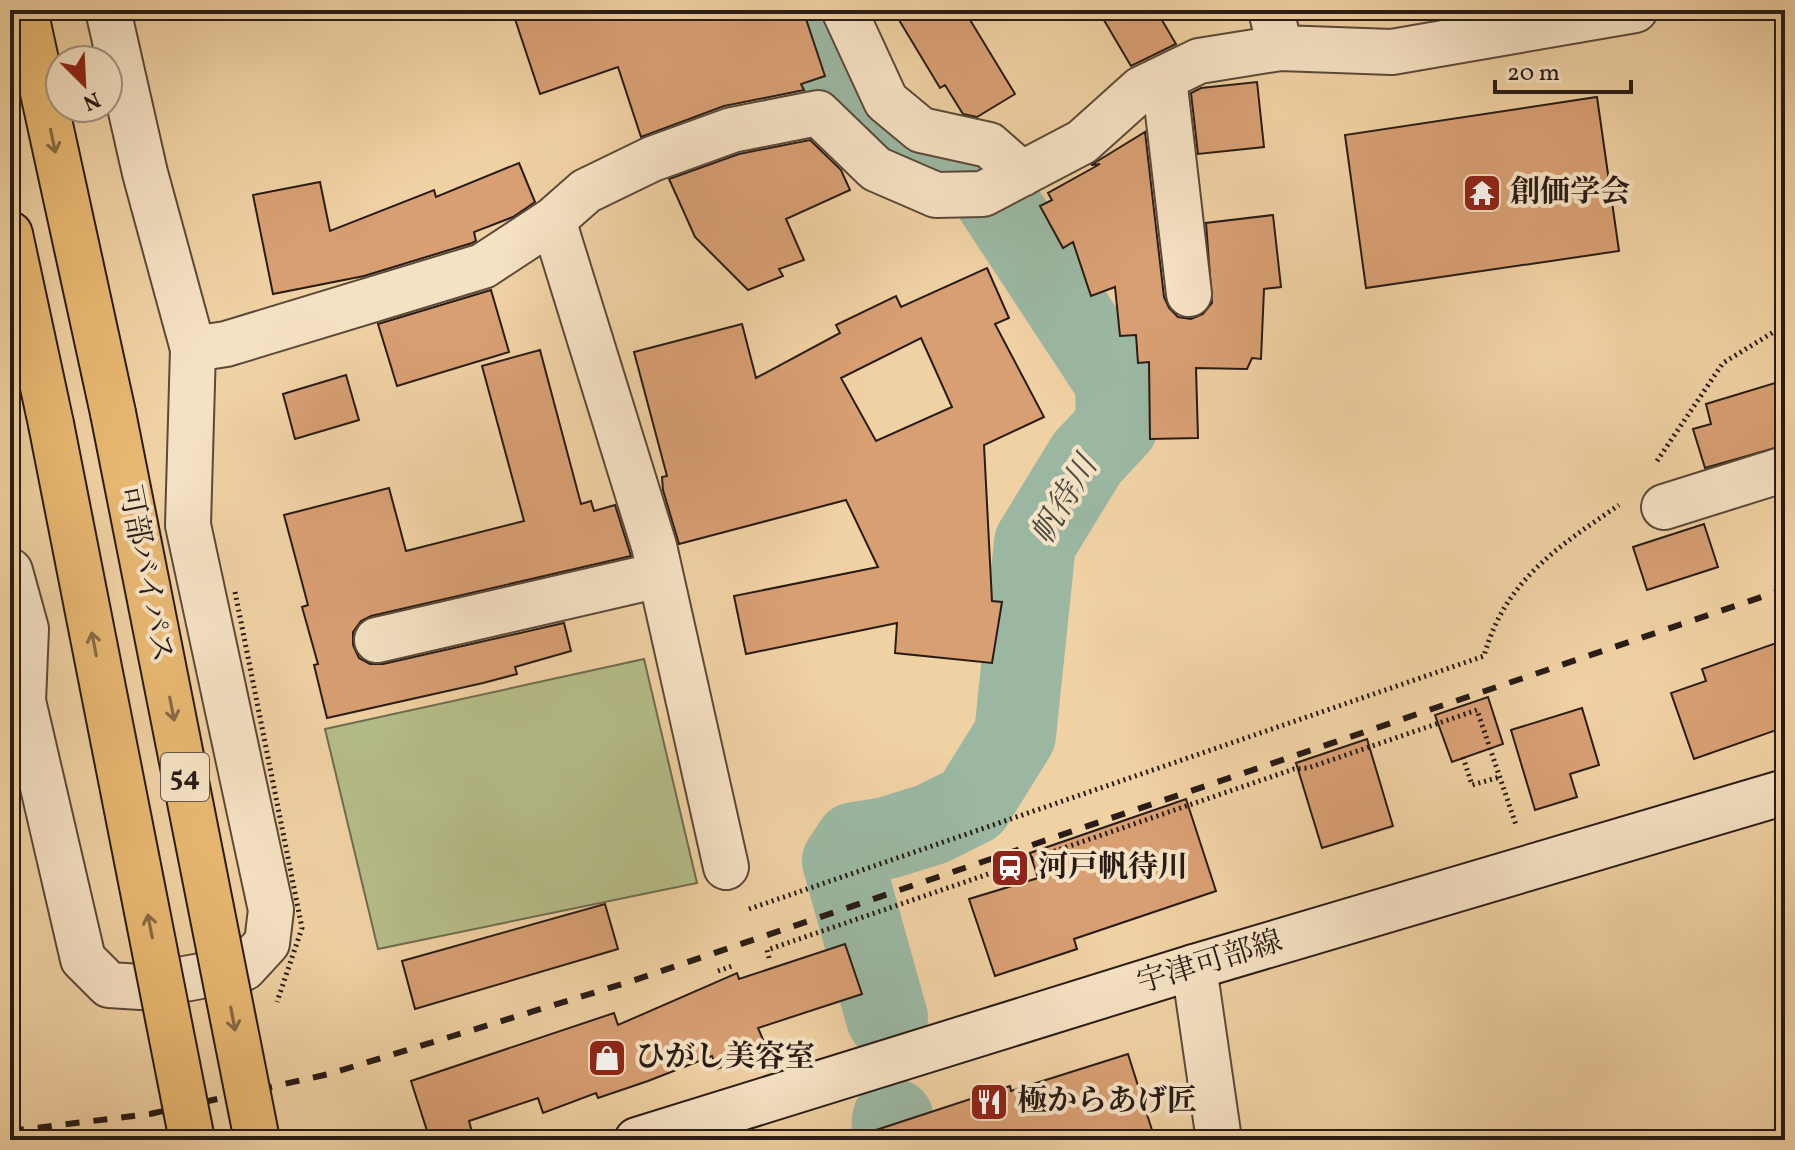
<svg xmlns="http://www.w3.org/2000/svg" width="1795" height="1150" font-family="Vollkorn,'Noto Serif JP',serif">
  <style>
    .green { fill: #b5bd89; stroke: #6f6c50; stroke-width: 2 }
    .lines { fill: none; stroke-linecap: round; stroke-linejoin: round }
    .river { stroke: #9bb7a2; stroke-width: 82 }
    .building { fill: #d89f73; stroke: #291c16; stroke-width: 2; fill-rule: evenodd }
    .street-casing { stroke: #5b4939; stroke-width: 48 }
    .secondary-casing { stroke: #291c16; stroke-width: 48 }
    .highway-casing { stroke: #291c16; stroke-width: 48 }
    .path { stroke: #291c16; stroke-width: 5; stroke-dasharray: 2 4; stroke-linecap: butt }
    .street { stroke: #f5e1c3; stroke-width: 44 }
    .secondary { stroke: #f5e1c3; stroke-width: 44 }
    .highway { stroke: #e8b872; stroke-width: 44 }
    .rail { stroke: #291c16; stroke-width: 6; stroke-dasharray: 14 14; stroke-linecap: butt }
    .highway-bridge-casing { stroke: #291c16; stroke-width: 48; stroke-linecap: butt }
    .path-bridge { stroke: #291c16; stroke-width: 5; stroke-dasharray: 2 4; stroke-linecap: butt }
    .highway-bridge { stroke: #e8b872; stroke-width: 44 }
    .oneway { stroke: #886a44 }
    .labels { text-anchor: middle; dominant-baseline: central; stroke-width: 8; stroke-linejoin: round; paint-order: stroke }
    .shield { fill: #f5e1c3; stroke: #66574a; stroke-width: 2 }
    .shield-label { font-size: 28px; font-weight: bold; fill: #291c16 }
    .poi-label { font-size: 30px; font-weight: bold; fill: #291c16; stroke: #f5e1c3; text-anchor: start }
    .street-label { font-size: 30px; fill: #291c16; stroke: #f5e1c3 }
    .water-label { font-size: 32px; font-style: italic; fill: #4b4a40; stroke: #f5e1c3 }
  </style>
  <rect width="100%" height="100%" fill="#f0d1a3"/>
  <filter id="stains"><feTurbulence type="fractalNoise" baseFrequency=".0025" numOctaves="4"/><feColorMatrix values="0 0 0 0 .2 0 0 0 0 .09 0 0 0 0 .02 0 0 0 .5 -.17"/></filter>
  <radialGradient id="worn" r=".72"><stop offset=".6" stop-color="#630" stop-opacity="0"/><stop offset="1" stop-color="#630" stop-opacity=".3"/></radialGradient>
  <path class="green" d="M644 659 697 883 378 949 325 729Z"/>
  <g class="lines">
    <path class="river" d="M816 10 849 102 881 140 984 181 1116 382 1117 426 1087 458 1035 543 1015 735 972 804 932 824 887 838 855 843 843 861 887 1018
      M892 1140 893 1119"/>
  </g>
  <path class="building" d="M512 10H803L825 76 801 84 804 90 724 106 641 137 618 67 540 94Z
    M893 10H964L1015 94 977 117 963 114 945 85 940 88Z
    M1098 10H1156L1176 44 1131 66Z
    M1257 82 1264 147 1198 154 1191 93 1201 88Z
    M1597 97 1619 251 1366 288 1345 135Z
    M1145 132 1164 297 1169 308 1178 317 1191 319 1203 314 1212 303 1206 223 1273 215 1281 287 1264 289 1261 359 1252 358 1247 369 1196 368 1198 438 1150 439 1149 362 1138 363 1136 335 1120 336 1115 287 1091 296 1073 242 1063 248 1040 206 1052 200 1048 193 1100 164 1091 165Z
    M810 140 841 170 850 190 786 219 804 260 779 269 783 276 748 290 695 237 669 179 739 154Z
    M519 163 535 202 513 217 474 232 476 241 472 243 364 276 273 294 253 195 320 182 330 231 434 190 436 197Z
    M987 268 1009 318 995 324 1044 417 984 445 992 601 1002 602 992 663 895 653 897 623 746 654 734 596 878 567 846 500 679 544 663 490 662 477 667 476 634 352 742 324 756 378 840 333 836 325 896 296 901 307ZM921 338 952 407 876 441 841 378Z
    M491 290 509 352 397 386 378 324Z
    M540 350 581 504 591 501 594 511 615 505 631 556 371 616 361 621 353 632V645L359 658 370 664H383L564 623 571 651 515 667 517 674 483 683 327 718 314 665 318 664 302 607 308 605 284 515 389 488 406 551 524 521 482 366Z
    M346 375 359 420 295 439 283 394Z
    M1785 380V445L1705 468 1693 429 1711 424 1706 404Z
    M1704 524 1718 567 1647 590 1633 547Z
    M1785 640V727L1694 759 1671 693 1706 681 1702 669Z
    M1488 697 1503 744 1452 762 1435 715Z
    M1582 708 1599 765 1570 774 1577 797 1535 810 1511 730Z
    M1367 739 1393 826 1322 848 1296 763Z
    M1186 799 1216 891 1074 939 1077 949 995 976 969 899 1038 878 1030 853Z
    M605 904 618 949 415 1009 402 961Z
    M845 944 862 994 758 1028 767 1049 717 1069 712 1056 648 1081 598 1098 596 1093 543 1113 538 1098 469 1121 474 1140H430L411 1081 614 1013 618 1025 737 973 739 979Z
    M1128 1054 1152 1130 1121 1140H869L867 1133 1010 1086 1011 1091Z"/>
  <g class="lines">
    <g class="street-casing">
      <path id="street" d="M844 10 886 101 921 130 989 145 1022 174
        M1271 10 1280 48
        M1164 78 1189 294
        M553 220 654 546 726 867
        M193 349 226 344 483 266 553 220 586 191 652 159 732 130 818 113 876 169 936 195 983 194 1082 142 1141 89 1199 61 1280 48 1392 52 1635 10
        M1664 507 1785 469
        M10 571 26 629 23 701 83 959 109 985 141 987 244 968 267 943 271 910 188 525 193 349 145 173 108 10
        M377 640 659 575
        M1194 967 1219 1140"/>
    </g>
    <g class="secondary-casing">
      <path id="secondary" d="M637 1140 1194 967 1785 792"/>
    </g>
    <g class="highway-casing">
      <path id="highway" d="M25 10 113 413
        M10 234 51 424"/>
    </g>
    <path class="path" d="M1657 461 1723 363 1785 325
      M1463 757 1472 785 1500 777
      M749 909 1484 656C1505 580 1558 547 1619 505
      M769 958 767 950 1294 769 1308 768 1477 710 1516 825
      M718 971 735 965"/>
    <use href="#street" class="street"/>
    <use href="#secondary" class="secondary"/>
    <use href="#highway" class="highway"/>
    <path class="rail" d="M10 1131 150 1114 329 1074 632 981 1785 589"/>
    <g class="highway-bridge-casing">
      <path id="highway-bridge" d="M113 413 257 1140
        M51 424 192 1140"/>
    </g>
    <path class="path-bridge" d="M235 592 302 928 277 1002"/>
    <use href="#highway-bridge" class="highway-bridge"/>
  </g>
  <defs><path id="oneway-shaft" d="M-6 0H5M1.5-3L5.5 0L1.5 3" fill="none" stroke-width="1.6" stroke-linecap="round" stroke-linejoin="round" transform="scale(2)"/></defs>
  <g class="oneway">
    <use href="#oneway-shaft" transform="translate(53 141) rotate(78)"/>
    <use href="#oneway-shaft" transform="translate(94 644) rotate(-101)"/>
    <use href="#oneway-shaft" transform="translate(172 709) rotate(79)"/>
    <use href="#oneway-shaft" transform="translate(150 926) rotate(-101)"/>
    <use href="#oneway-shaft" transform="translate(233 1019) rotate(79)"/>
  </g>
  <defs>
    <g id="temple-square" transform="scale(2)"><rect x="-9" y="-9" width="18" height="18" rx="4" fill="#8f2418" stroke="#f5e1c3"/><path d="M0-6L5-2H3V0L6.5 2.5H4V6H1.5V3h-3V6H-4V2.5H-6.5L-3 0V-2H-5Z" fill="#fff"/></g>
    <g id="station-square" transform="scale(2)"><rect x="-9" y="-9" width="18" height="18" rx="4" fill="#8f2418" stroke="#f5e1c3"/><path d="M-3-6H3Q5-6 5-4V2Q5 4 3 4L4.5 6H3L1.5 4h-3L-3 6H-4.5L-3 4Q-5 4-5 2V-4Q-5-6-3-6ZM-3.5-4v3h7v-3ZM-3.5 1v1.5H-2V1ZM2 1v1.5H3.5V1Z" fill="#fff"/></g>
    <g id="shop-square" transform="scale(2)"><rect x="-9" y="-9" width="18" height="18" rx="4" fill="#8f2418" stroke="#f5e1c3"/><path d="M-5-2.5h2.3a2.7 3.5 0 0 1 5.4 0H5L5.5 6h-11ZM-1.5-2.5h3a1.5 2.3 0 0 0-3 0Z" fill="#fff"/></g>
    <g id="restaurant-square" transform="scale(2)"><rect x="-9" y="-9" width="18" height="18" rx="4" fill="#8f2418" stroke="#f5e1c3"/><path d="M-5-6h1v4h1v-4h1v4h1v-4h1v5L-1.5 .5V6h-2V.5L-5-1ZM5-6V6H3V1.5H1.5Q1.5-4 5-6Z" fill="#fff"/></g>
  </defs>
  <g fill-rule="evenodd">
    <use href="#temple-square" x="1482" y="193"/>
    <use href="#station-square" x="1010" y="868"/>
    <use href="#shop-square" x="607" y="1058"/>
    <use href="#restaurant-square" x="989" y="1102"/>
  </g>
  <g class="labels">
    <rect class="shield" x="161" y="753" width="48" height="48" rx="6"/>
    <g class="shield-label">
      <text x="185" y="777">54</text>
    </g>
    <g class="poi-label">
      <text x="1510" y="193">創価学会</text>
      <text x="1038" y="868">河戸帆待川</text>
      <text x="635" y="1058">ひがし美容室</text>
      <text x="1017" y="1102">極からあげ匠</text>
    </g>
    <g class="street-label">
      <text transform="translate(145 574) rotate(79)">可部バイパス</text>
      <text transform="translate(1210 963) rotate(-17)">宇津可部線</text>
    </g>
    <g class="water-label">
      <text transform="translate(1066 501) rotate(-59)">帆待川</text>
    </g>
  </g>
  <rect width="1795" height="1150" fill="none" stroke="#f0d1a3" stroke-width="40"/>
  <rect x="12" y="12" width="1771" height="1126" fill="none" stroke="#291c16" stroke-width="4"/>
  <rect x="20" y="20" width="1755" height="1110" fill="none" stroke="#291c16" stroke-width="2"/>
  <g transform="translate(84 84) rotate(156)"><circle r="38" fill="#f5e1c3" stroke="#a3927e" stroke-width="2"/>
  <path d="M0-6L14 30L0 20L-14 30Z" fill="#8f2418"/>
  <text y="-12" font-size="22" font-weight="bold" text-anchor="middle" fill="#291c16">N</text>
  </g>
  <path d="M1495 80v12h136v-12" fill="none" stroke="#291c16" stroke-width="4"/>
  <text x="1507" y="80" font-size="24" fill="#291c16" stroke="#f5e1c3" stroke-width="6" paint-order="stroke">20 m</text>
  <rect width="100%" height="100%" filter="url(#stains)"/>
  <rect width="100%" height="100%" fill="url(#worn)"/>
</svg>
